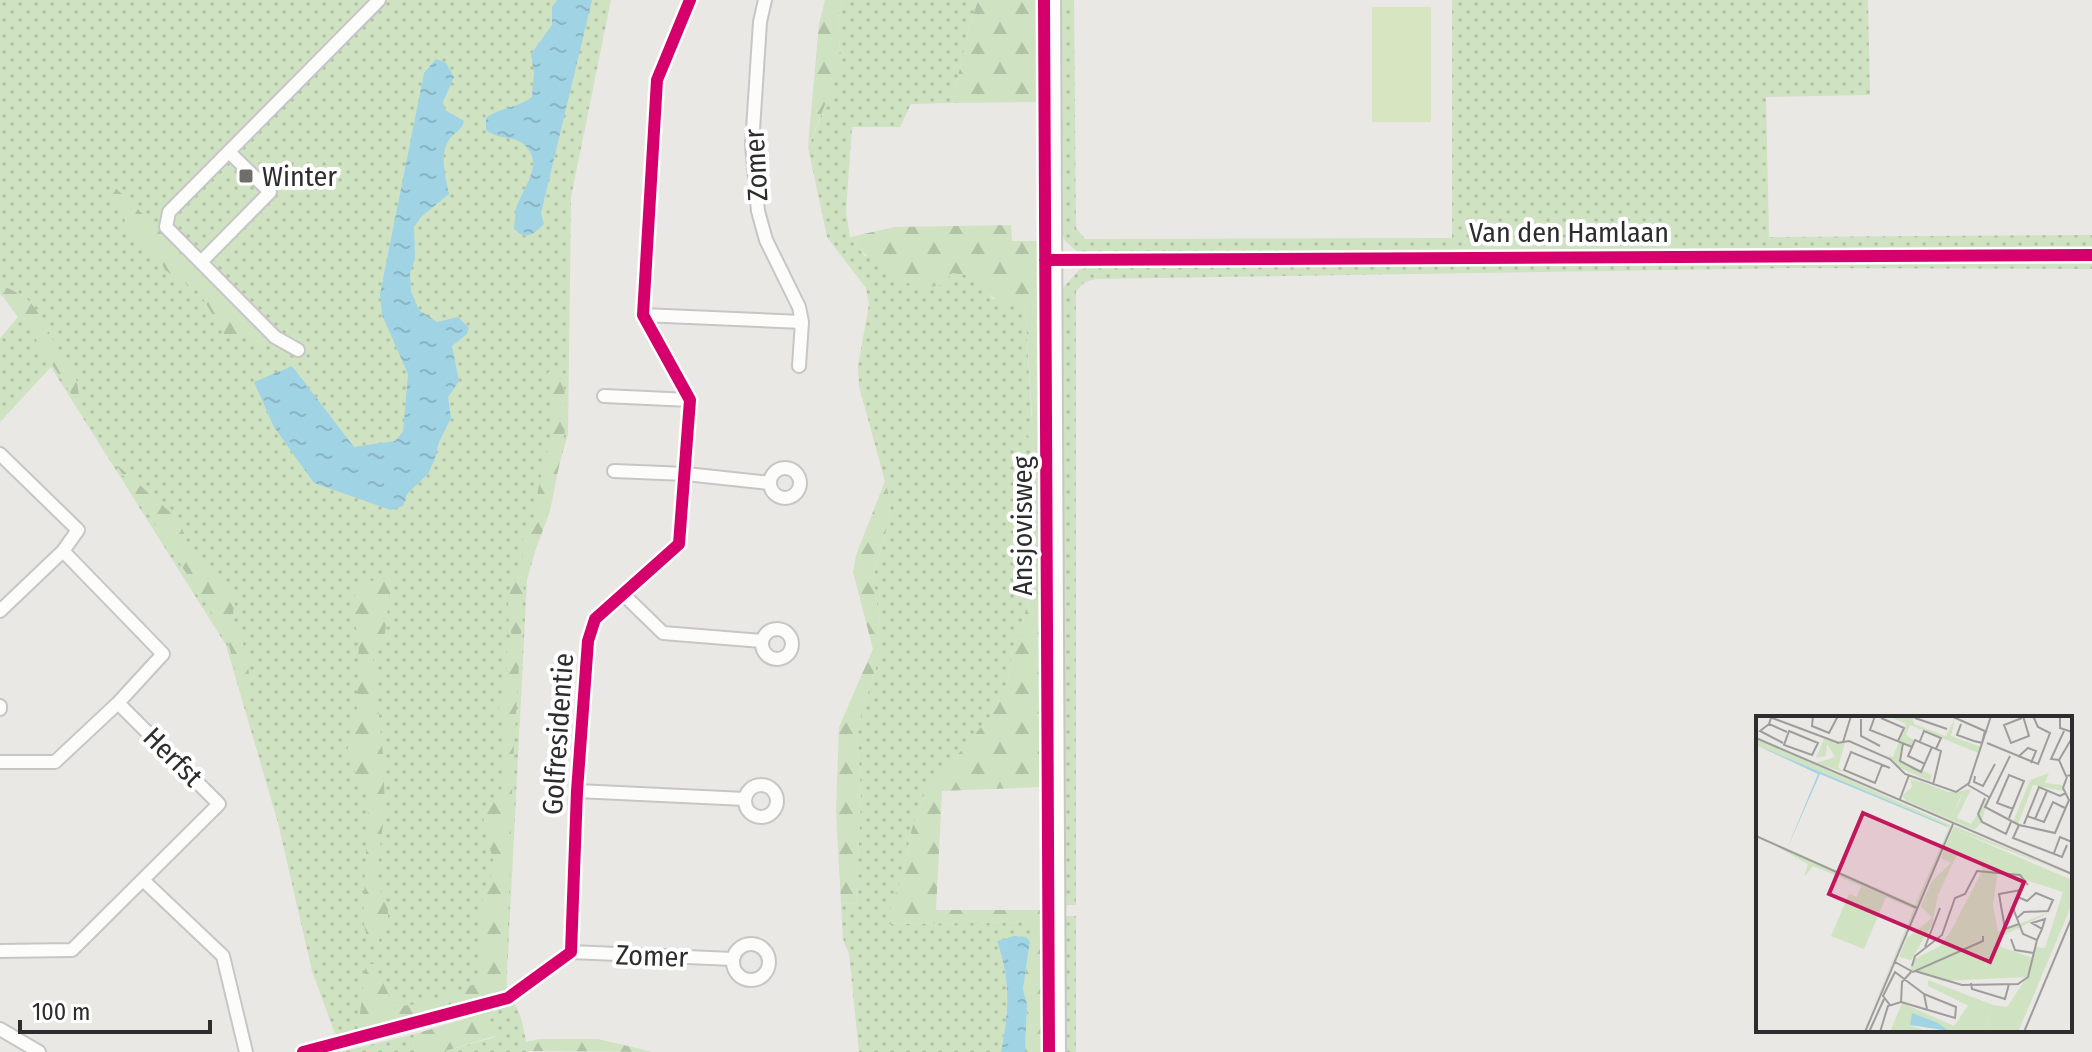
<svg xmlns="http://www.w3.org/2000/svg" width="2092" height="1052" font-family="'Fira Sans Condensed',sans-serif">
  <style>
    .grass { fill: url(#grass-dots) }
    .forest { fill: url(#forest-firs) }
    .pitch { fill: #d7e5c0 }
    .water { fill: url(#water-ripples) }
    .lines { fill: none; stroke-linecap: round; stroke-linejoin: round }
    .street-casing { stroke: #c7c6c7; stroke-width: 16 }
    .street { stroke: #fcfcfb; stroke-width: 12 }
    .cycleway-casing { stroke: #fff; stroke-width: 17 }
    .cycleway { stroke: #d6006c; stroke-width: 12 }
    .poi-dot { fill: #6f6e6d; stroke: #fff; stroke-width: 3 }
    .labels { text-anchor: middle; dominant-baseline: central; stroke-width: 8; stroke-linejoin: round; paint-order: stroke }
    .street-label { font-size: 28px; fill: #2d2d2d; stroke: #fff }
    .poi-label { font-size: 28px; fill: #2d2d2d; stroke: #fff; text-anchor: start }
    .inset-road { fill: none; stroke: #9e9d9b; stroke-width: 2 }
    .view { fill: #c2185b; fill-opacity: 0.15; stroke: #c2185b; stroke-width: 4 }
    .inset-edge { fill: none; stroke: #2d2d2d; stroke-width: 4 }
  </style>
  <defs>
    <pattern id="grass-dots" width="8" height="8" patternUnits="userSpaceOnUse" patternTransform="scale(2)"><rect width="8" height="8" fill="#cfe2c2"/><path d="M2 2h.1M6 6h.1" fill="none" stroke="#b2c2a7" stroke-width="1.8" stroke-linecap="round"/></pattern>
    <pattern id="forest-firs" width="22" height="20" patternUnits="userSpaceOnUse" patternTransform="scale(2)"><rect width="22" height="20" fill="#cfe2c2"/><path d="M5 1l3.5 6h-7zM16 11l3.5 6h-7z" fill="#b2c2a7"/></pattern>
    <pattern id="water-ripples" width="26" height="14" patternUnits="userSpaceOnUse" patternTransform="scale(2)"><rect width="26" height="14" fill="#a0d3e4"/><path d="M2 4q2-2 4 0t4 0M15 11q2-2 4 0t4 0" fill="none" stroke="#8ab5c4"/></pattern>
  </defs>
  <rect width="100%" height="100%" fill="#eae8e5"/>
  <path class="grass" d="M0 0H611L571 197 568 434 527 580 506 994 338 1042 312 971 278 823 226 645 51 367 0 422V338L18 317 0 293Z
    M842 0H978L969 28 952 103 911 104 900 127H852L846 212 850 237 865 256 974 276 993 299 1025 303 1033 442 1031 489 1025 506 1032 534 1031 586 1021 631 1012 649 1009 678 991 715 924 795 912 828 903 872 886 924 1030 922V941L1026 937 997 941C1011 982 1009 1010 1001 1052H859L849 954 843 939 841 903 856 904 861 795 857 728 880 654V625L873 577 889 520 890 500 859 386 858 366 869 304 866 288 827 237 808 147 819 122 829 89 843 65C838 44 837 22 842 0Z
    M1061 0H1074L1076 228 1085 239 1452 238V0H1868L1870 95 1766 97 1769 237 2092 235V250L1080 254 1065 241 1061 230Z
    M2092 259V269L1794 268 1096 279 1085 282 1076 291V905H1064L1062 289 1079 270 1091 266 1212 263Z
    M1076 916V1052H1065L1064 916Z
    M513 1001C523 1017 525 1033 527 1051L530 1052H442L495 1037 487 1012Z
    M415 1034 413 1045 416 1052H341Z"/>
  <path class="forest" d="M825 0H842C837 22 838 44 843 65 828 91 821 119 808 146L819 24Z
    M978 0H1040V102L952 103 969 28Z
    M105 178 281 346H258L245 337H226L199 292 165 270 158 256 130 231Z
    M1011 225 1012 241H1038L1041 787 942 791 936 910H1044L1042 1052H1025L1027 1004 1023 989 1030 941V922L885 924 903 872 912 828 924 795 991 715 1009 678 1012 649 1021 631 1031 586 1032 534 1025 506 1031 489 1033 442 1024 431 1032 416 1025 304C996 306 992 298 974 276L952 273 942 285C934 286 924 288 917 286 890 279 866 258 850 237L895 227Z
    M0 284C9 289 20 293 28 300 40 312 46 328 55 343 71 371 79 370 79 406L24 321 0 290Z
    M562 369 567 416 560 461 550 511 524 581 513 762 506 988 444 1008 358 1030 366 964H374L390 997 401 1006 426 1003 475 984C480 964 486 943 478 923L483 906 482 895 495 866 483 824 485 814 501 792 505 754 504 728 498 711 507 667V650L513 641 507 612 511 585 523 567 522 541 535 515 538 490 555 419 548 372Z
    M116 464 179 520 189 547 201 568 224 583 236 598C228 629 238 623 244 647 249 669 253 691 247 712L226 635Z
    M885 481 890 500 889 520 873 577 880 625V654L857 728 861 795 856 904 841 903 836 811 839 727 873 649 853 572 856 555Z
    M380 577H392L383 647 372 649 383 755 385 808 376 881 388 906V918L377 945 368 944 363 918 369 788H364L360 784 347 752 357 712 359 638 350 607 358 588Z
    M487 1012 495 1036 442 1052H416L413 1045 415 1034Z
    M539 1039H598L653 1052 527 1051 526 1042Z"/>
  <path class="pitch" d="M1372 7H1431V122H1372Z"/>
  <path class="water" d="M557 0H592L541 213 544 224C534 234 525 242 514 228 515 222 515 214 516 208 523 187 547 162 522 143 511 135 499 140 486 130V118C501 107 518 108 532 97L534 73 531 54 552 25V7Z
    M436 59 446 63 454 77 443 102 445 110 464 121C462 129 458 130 452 136 438 151 445 176 449 194L422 216 414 227 415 259 410 273 411 291 419 310 437 322 458 317 469 328 467 334 452 346 459 381 448 397 451 418 439 442 434 461 428 474 407 494 403 506 391 510 314 483 274 427 254 382 292 366 354 447 395 441 403 432 408 374 382 315 380 294 424 73Z
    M1014 936 1026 937 1030 941 1023 989 1027 1004 1025 1052H1001C1009 1010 1011 982 997 941Z"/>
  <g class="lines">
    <g class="street-casing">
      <path id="street" d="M765 0 760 22 752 145 758 211 766 240 799 307 802 322 799 366
        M1054 0 1059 1052
        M1055 260 2092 255
        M201 262 270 192 229 152
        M643 315 802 322
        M298 350 275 337 166 227 169 212 379 0
        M604 396 690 400
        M0 454 78 530 63 551 163 654 118 703 219 804 72 950 0 951
        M770 483a15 15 0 1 1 30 0a15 15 0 1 1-30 0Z
        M614 471 686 474 770 483
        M623 594 663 633 762 641
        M0 611 63 551
        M762 644a15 15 0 1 1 30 0a15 15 0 1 1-30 0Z
        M0 706V709
        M0 762H55L118 703
        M745 801a16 16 0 1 1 32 0a16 16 0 1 1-32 0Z
        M577 791 745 799
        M143 880 223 956 246 1052
        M733 962a18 18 0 1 1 36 0a18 18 0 1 1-36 0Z
        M571 952 733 959
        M0 1029 39 1052
        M303 1052 508 998 571 952 577 791 588 641 595 619 679 544 690 400 643 315 657 80 690 0"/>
    </g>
    <use href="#street" class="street"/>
    <g class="cycleway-casing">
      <path id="cycleway" d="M1044 0 1049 1052
        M1045 260 2092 255
        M303 1052 508 998 571 952 577 791 588 641 595 619 679 544 690 400 643 315 657 80 690 0"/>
    </g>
    <use href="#cycleway" class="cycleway"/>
  </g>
  <rect class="poi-dot" x="238" y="168" width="16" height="16" rx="4"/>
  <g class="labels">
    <g class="street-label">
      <text transform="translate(756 165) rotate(-93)">Zomer</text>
      <text x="1569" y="232">Van den Hamlaan</text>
      <text transform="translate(1022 526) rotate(-90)">Ansjovisweg</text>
      <text transform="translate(558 734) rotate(-86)">Golfresidentie</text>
      <text transform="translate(173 757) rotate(45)">Herfst</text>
      <text transform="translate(652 956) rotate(2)">Zomer</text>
    </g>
    <g class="poi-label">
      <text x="262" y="176">Winter</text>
    </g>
  </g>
  <g transform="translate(1756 716)">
    <rect width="316" height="316" fill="#eae8e5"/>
    <path d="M133 0H157L158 8 190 20 199 2 195 20 225 31 223 37 215 34 154 9 150 19 158 24 155 30 146 27 143 44 176 59 174 65 144 52 132 39 137 41 150 8ZM0 22 194 109 193 115 107 316 158 193 130 181 108 233 75 220 93 178 101 181 105 170 57 150 48 161 52 148 0 119 159 189 193 112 0 29ZM293 57 289 67 306 69 307 75 277 69 262 108 257 106 274 64ZM154 61 194 77 215 73 201 102 215 108 232 82 226 105 219 114 146 83 196 100 204 84 206 78 177 75 171 83 162 76 166 67ZM198 110 316 159 199 114 316 164 314 193 262 316H227L237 289 251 291 271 261 186 265 154 253 157 244 184 230 196 213 227 153 218 142 202 136 182 179 176 209 155 244 143 241 151 222 176 202 165 190 176 165 195 147 185 142ZM242 155 307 176 289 232 280 231 277 242 245 231 243 222 296 195 242 216 237 189ZM146 287 198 310 213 288 229 292 230 298 223 316H191L156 298 154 309 172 316H134Z" fill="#cfe2c2" fill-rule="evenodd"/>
    <path d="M68 23 89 27 82 51 87 56 60 47 79 41 71 28 70 40 60 42ZM154 63 167 67 163 76 171 82 176 75 206 77 196 100 151 85 146 80 156 71ZM172 264 237 289 227 316H223L229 292 211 289 172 270Z" fill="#cfe2c2"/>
    <path d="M0 29 190 109V110L64 58 30 135 62 58ZM156 297 182 307 193 315 154 309Z" fill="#a0d3e4"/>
    <path class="inset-road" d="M11 0 83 27M57 0 56 10 73 17 82 0M119 0 114 14 156 31 159 24 185 35 177 69M195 0 231 16M304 0V12L316 16M15 2 13 8 31 16M125 2 148 12 142 25M159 2 191 13M266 2 248 9 255 27 273 20 267 0M105 3V20L124 30M13 8 4 15 27 27M205 8 201 19 218 25 226 27 229 15M33 15 62 27 56 39 28 29ZM0 22 316 158M316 22 303 44 310 60 316 59M164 25 168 15 185 22 180 33M87 26 95 0M81 27 93 25 134 43 149 58 200 76 213 67 235 0M147 27 144 45 165 56 176 31M231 27 282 48 294 17 282 11 277 0M156 31 152 40 169 48M254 40 229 91 263 109 299 117 313 84 307 72 311 61M262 41 272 32 280 35 275 47M303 44 295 43 308 15M126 49 119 67 88 54 95 36 134 52M219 60 218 66 227 70 239 48M212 69 233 81M229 82 222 98 226 106 250 118 255 106M144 83 153 59M271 100 288 106 297 86 309 92M253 102 268 65 253 59 241 87 257 93M279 103 291 75M268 108 283 71 304 80 310 77M263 109 257 122 306 141 311 129M0 120 161 192M298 137 304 121 316 126M261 202 268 196 292 195 297 184 280 177 271 185 262 181M263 208 249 213 243 178 265 174M255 223 259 234 278 237M281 224 286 213 276 207 289 203 286 213M169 231 184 192M139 246 157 256 227 225V220M156 250 159 240 186 219 199 182 209 178 221 155 264 159 272 169M159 255 206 269 262 268 272 261 281 224 267 218 257 192 268 168M215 267 216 273 249 283 253 268M145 286 199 302 200 291 168 278M145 286 146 266 155 256M134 289 127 280 139 256 168 278 171 293M109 316 197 108M113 316 128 283M124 316 132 290 145 286M268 316 316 201"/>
    <path class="view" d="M107 97 268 166 234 246 73 178Z"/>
    <rect width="316" height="316" class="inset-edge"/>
  </g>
  <path d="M20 1020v12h190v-12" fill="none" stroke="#2d2d2d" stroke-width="4"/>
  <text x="32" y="1020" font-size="24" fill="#2d2d2d" stroke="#ffffff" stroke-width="6" paint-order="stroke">100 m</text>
</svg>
